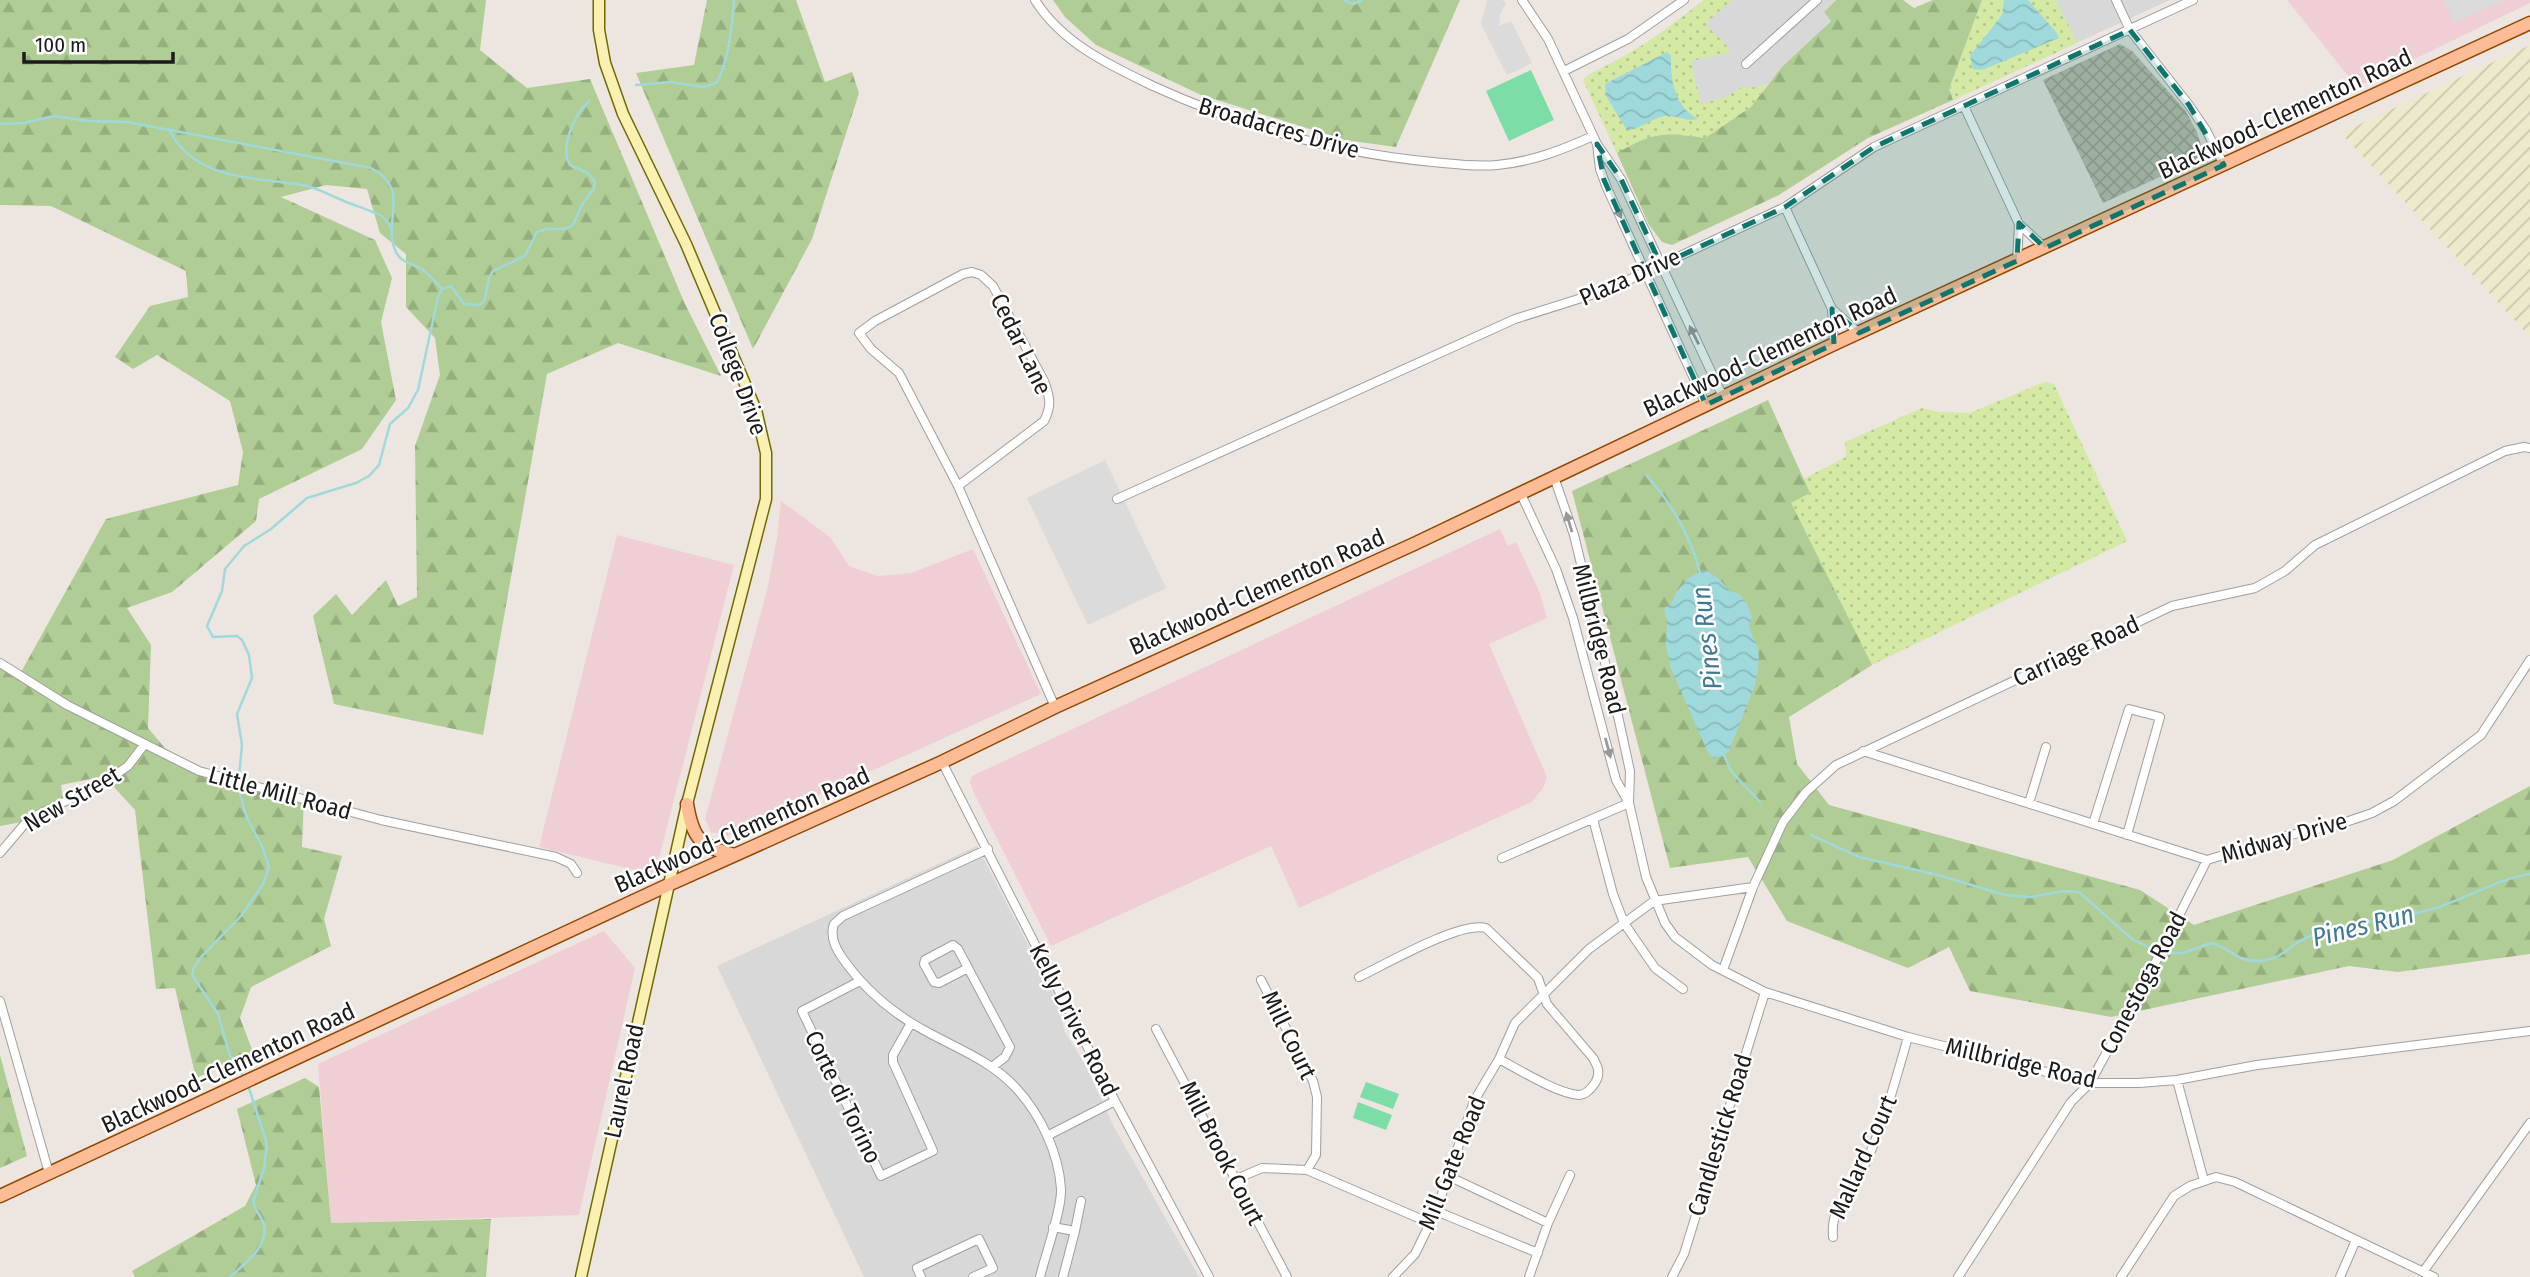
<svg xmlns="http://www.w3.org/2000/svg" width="2530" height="1277" font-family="'Fira Sans Condensed',sans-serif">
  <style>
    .residential { fill: #d9d8d8 }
    .commercial { fill: #efcfd3 }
    .construction { fill: url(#construction-cross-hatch) }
    .farmland { fill: url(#farmland-furrows) }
    .grass { fill: url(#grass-dots) }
    .forest { fill: url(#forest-firs) }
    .pitch { fill: #7cdea6 }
    .parking { fill: #dbdbdb }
    .water { fill: url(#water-waves) }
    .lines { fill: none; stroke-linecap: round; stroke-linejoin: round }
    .stream { stroke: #a0d9dc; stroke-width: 2.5 }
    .minor-casing { stroke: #9f9f9f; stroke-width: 10 }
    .secondary-casing { stroke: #716904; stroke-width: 13 }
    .primary-casing { stroke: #924700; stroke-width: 15 }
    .minor { stroke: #fff; stroke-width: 8 }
    .secondary { stroke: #faf0b2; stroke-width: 10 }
    .primary { stroke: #fcbd96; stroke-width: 12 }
    .oneway { fill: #989898 }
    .marked { fill: #0f766e; fill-opacity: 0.2; stroke: #0f766e; stroke-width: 5; stroke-dasharray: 14 9; stroke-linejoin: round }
    .labels { text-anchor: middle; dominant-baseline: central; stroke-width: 5; stroke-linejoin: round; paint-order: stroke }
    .street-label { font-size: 24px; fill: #1b1b1b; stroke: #fff }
    .water-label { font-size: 26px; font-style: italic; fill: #407994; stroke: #fff }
  </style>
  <defs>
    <pattern id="construction-cross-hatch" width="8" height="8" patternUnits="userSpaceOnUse" patternTransform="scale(1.75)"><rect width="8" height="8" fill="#c1bdac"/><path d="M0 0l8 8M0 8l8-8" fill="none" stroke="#a5a293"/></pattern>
    <pattern id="farmland-furrows" width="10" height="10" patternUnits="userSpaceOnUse" patternTransform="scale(1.75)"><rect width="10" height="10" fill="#ede9cb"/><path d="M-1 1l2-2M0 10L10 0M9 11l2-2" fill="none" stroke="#cbc7ae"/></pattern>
    <pattern id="grass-dots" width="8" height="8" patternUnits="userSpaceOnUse" patternTransform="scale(1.75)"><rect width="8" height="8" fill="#d3e9a4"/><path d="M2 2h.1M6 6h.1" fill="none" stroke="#b5c78d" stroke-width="1.8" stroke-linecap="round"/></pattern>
    <pattern id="forest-firs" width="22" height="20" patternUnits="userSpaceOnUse" patternTransform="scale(1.75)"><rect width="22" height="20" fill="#afcd94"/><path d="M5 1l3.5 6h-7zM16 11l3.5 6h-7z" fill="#96af7f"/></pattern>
    <pattern id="water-waves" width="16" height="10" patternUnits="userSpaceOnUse" patternTransform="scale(1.75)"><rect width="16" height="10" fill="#a0d9dc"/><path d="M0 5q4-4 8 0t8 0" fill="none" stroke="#89babc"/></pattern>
  </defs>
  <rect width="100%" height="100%" fill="#ede6e0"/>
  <path class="residential" d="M1704 0H1836L1824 12 1831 20 1768 84 1617 153 1583 80 1588 75 1632 52 1658 35Z
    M1982 0H2170L1953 100Z
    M977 846 1056 999 1065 1032 1086 1066 1114 1127 1199 1277H864L717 966Z"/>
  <path class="commercial" d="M2287 0H2530V3L2357 87Z
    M781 501 830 537 849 566 878 576 911 573 973 549 1041 694 728 836 711 832 705 819 767 590 777 538Z
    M1500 529 1508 546 1516 542 1540 593 1547 618 1489 644 1547 777 1543 788 1532 802 1299 908 1271 846 1051 946 972 789 970 782 972 776Z
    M617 535 734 565 656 870 651 874 539 847Z
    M604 931 635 968 579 1215 331 1223 318 1064Z"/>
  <path class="construction" d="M2120 44 2132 51 2185 110 2197 132 2203 152 2199 159 2103 203 2043 80Z"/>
  <path class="farmland" d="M2530 45V337L2341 133Z"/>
  <path class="grass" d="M1704 0H1732L1705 24 1730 49 1728 53 1691 61 1701 104 1724 98 1742 87 1750 88 1768 84 1751 107 1705 138C1663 132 1655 133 1617 153L1583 80 1588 75C1631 55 1668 29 1704 0Z
    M1982 0H2056L2077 43 1953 100 1949 89Z
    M2044 382 2054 384 2127 541 1872 665 1790 503 1810 493 1803 479 1846 457 1845 442 1922 408 1939 412 1970 413Z"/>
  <path class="forest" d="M0 0H486L480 50 527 88 590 79 685 304 721 376 618 343 547 374 483 735 334 704 313 616 336 594 352 615 386 580 398 606 417 597 415 446 440 375 435 338 406 307V254L380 233 367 189 326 185 281 197 375 240 392 278 381 322 396 400 362 449 259 499 256 521 172 592 127 608 151 645 148 728 175 760 194 768 304 797 302 847 342 856 324 919 331 946 251 987 240 1018 253 1052 196 1078 175 988 156 989 135 810 104 776 61 785 65 814 0 826V663L20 674 106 519 238 485 243 452 230 401 157 355 133 369 115 357 150 306 188 297 186 271 51 206 0 205Z
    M707 0H796L825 82 852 72 859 93 812 239 753 349 636 73 694 65Z
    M1053 0H1460L1396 147 1345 140 1201 95 1096 45 1065 17Z
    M1836 0H1903L1914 8 1933 0H1982L1949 89 1953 100 1868 138 1779 195 1672 245 1662 242 1649 225 1617 153C1655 132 1663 132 1705 138L1751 107 1782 67 1831 21 1824 12Z
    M1768 400 1810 493 1791 503 1872 665 1789 717 1797 764 1829 805 2140 890 2194 925 2393 860 2530 786V954L2398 972 2349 966 2111 1017 1970 991 1949 947 1908 968 1787 921 1748 857 1670 868 1572 491Z
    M0 1055 27 1156 0 1168Z
    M305 1078 319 1087 331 1223 491 1219 486 1277H135L132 1271 245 1206 256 1185 237 1109Z"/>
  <path class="pitch" d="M1531 70 1554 120 1509 141 1486 91Z
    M1366 1082 1399 1094 1393 1109 1360 1097Z
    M1358 1102 1392 1115 1386 1130 1353 1118Z"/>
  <path class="parking" d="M1487 0H1502L1506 3 1500 15 1499 26 1511 21 1532 63 1507 75 1481 24Z
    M2444 0H2505L2455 23Z
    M1105 460 1166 588 1088 625 1027 498Z"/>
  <path class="water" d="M2004 0H2028L2056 32 2059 38 1982 70 1973 69 1970 56 2002 15Z
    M1667 52 1671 56C1670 80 1675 107 1698 119 1686 122 1675 114 1664 116 1650 119 1640 130 1627 130L1606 96 1605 84Z
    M1706 570 1720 580 1731 592C1744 592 1747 605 1752 616L1749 627 1758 648 1759 660 1756 682 1729 751 1723 756 1713 758 1708 753 1671 669 1666 647 1667 622 1664 608 1671 605C1677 588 1688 574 1706 570Z"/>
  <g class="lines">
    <path class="stream" d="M1344 0 1353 4 1362 0
      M636 85 671 82 703 87 716 83C728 66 733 21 734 0
      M0 124 24 123 54 116 89 121 127 122 371 168C413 190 381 221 396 252 401 263 413 263 423 270 430 275 436 282 442 289
      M170 131C196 182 259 177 308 186 318 189 328 194 337 198 352 205 368 209 382 216L389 224 392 232
      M442 289 451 286 464 304 480 305 485 299 489 278 493 271 525 256 537 232 547 229H565L573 225 582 205 594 188 595 182 588 173 570 165C559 147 575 114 589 101
      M1646 475C1671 502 1691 537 1700 573
      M1723 753 1731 771 1760 802
      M1811 835 1859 857 1938 875 2005 895 2031 897 2064 891 2079 892 2132 939 2157 952
      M2164 953H2183L2211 943C2234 949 2237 965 2266 960 2283 958 2293 942 2308 937 2350 921 2396 921 2439 907 2469 897 2498 879 2530 874
      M243 1076 230 1056 218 1014 192 975 194 967 203 955 242 915 263 884 269 867 262 846 247 818 238 787 242 745 237 714 252 678 249 655 242 640 237 636 213 637 207 626 222 591 225 569 244 546 271 529 307 498 356 483 369 476 379 465 390 424 408 408 418 390 438 297 442 289
      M230 1277C245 1263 271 1246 263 1222 260 1215 255 1209 253 1202L264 1168 267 1144 248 1085"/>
    <g class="minor-casing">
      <path id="minor" d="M1035 0C1062 43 1109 65 1153 86 1243 127 1335 153 1433 162 1454 164 1476 167 1497 165 1531 162 1562 150 1593 136
        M1522 0 1548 39 1597 144 1621 179 1723 397
        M2116 0 2130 30 2189 105 2206 130 2224 165
        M1746 64 1817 0
        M1564 71 1628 39 1684 0
        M1964 106 2019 224 2045 248
        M1597 144 1600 169 1607 188 1706 405
        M1785 207 1832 309 1859 333
        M2017 261 2019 224
        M972 272 981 275 993 286 1044 381C1050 397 1052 406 1044 421L958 486 899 373 871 349 859 333 875 321 963 274Z
        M1832 309 1834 344
        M1554 477 1574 535 1618 716 1630 771 1629 803 1646 877 1665 923 1675 937 1712 965 1765 992 1908 1037 2090 1083H2139L2177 1080 2257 1065 2530 1031
        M958 486 1055 707
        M1520 492 1556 569 1573 618 1616 780 1629 803
        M1117 499 1515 319 1607 290 1785 207 1874 147 2193 0
        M0 663 67 705 199 771 381 820 556 857 571 864 577 873
        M1863 751 2207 860 2286 836 2343 823 2372 813 2394 801 2481 735 2530 660
        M942 762 1115 1101 1209 1277
        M2029 803 2046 747
        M1593 819 1613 894 1624 923 1655 968 1683 989
        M2093 824 2129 709 2160 717 2127 835
        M988 849 843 916 834 924C829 938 837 951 846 963 868 993 898 1017 931 1034 961 1050 992 1062 1016 1088 1040 1114 1059 1153 1061 1189 1062 1209 1045 1256 1040 1277
        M0 853 29 819 103 783 128 766 144 745
        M1502 858 1629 803
        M968 968 939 983 934 982 924 964 925 960 953 945 958 949 1010 1047 1005 1057 992 1067
        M1723 970 1753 887 1783 822 1806 792 1836 765 2172 606 2255 588 2285 571 2315 545 2505 451 2524 447 2530 448
        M1359 977C1386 964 1460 921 1486 928L1538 978 1547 1004 1593 1058C1598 1067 1601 1073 1595 1083 1591 1089 1586 1095 1579 1095 1558 1094 1518 1069 1499 1059
        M1261 980 1313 1081 1317 1097 1316 1155 1307 1170
        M860 981 802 1011 881 1176 933 1151 893 1062V1055L911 1023
        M0 1001 49 1173
        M1156 1029 1287 1277
        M2177 1080 2204 1181
        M1047 1136 1115 1101
        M1448 1176 1548 1223
        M1234 1180 1262 1168 1307 1170 1430 1223
        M1436 1211 1538 1253
        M1053 1227 1075 1231 1063 1277
        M1075 1231 1081 1201
        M1833 1237C1830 1202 1854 1189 1867 1160 1885 1120 1896 1079 1908 1037
        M2423 1272 2530 1123
        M921 1277 917 1268 979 1239 993 1268 973 1277
        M1393 1277 1415 1254 1436 1211 1474 1101 1499 1059 1515 1023 1589 949 1654 901 1753 887
        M1529 1277 1548 1223 1570 1175
        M1672 1277 1684 1254 1765 992
        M1958 1277 2071 1102 2090 1083 2153 967 2207 860
        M2121 1277 2174 1196 2190 1186 2216 1177 2235 1182 2434 1277
        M2340 1277 2356 1240"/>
    </g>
    <g class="secondary-casing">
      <path id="secondary" d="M581 1277 687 804 766 499V453L756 410 686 244 623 114 605 63 599 30V0"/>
    </g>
    <g class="primary-casing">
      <path id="primary" d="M687 804C693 840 701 847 735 855
        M0 1196 668 885 942 762 1055 707 1414 544 1834 344 2530 23"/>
    </g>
    <use href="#minor" class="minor"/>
    <use href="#secondary" class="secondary"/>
    <use href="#primary" class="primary"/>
  </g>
  <defs><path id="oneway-solid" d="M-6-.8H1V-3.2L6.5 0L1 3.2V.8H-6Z" transform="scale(1.75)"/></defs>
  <g class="oneway">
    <use href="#oneway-solid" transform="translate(1617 209) rotate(65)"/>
    <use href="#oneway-solid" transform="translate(1694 335) rotate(-117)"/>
    <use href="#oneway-solid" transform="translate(1569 522) rotate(-107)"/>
    <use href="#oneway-solid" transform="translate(1608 748) rotate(75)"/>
  </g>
  <path class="marked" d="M2130 30 2189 105 2224 165 2045 248 2019 223 2017 261 1859 333 1832 309 1834 344 1706 405 1604 180 1597 144 1621 179 1661 265 1785 207 1874 147Z"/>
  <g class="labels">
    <g class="street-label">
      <text transform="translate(2285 114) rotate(-25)">Blackwood-Clementon Road</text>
      <text transform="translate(1279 128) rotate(16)">Broadacres Drive</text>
      <text transform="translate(1630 277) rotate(-24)">Plaza Drive</text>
      <text transform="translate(1021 344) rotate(64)">Cedar Lane</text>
      <text transform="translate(1770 352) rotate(-25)">Blackwood-Clementon Road</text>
      <text transform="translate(738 374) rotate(70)">College Drive</text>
      <text transform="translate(1257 592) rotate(-24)">Blackwood-Clementon Road</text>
      <text transform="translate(1599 639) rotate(76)">Millbridge Road</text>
      <text transform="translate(2076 651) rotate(-25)">Carriage Road</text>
      <text transform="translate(280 793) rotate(15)">Little Mill Road</text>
      <text transform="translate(72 799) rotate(-30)">New Street</text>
      <text transform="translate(742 830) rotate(-24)">Blackwood-Clementon Road</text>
      <text transform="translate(2284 838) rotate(-16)">Midway Drive</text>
      <text transform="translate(2143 983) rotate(-62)">Conestoga Road</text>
      <text transform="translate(1074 1020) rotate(63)">Kelly Driver Road</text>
      <text transform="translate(1289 1035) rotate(64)">Mill Court</text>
      <text transform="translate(2021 1063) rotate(13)">Millbridge Road</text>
      <text transform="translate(228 1068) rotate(-25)">Blackwood-Clementon Road</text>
      <text transform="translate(624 1081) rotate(-78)">Laurel Road</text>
      <text transform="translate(843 1097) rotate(64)">Corte di Torino</text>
      <text transform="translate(1720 1135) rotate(-73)">Candlestick Road</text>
      <text transform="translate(1222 1153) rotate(63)">Mill Brook Court</text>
      <text transform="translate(1863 1157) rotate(-66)">Mallard Court</text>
      <text transform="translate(1452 1163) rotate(-68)">Mill Gate Road</text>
    </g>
    <g class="water-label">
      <text transform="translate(1707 638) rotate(-97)">Pines Run</text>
      <text transform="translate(2363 926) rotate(-14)">Pines Run</text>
    </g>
  </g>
  <path d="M24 52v10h149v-10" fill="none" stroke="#1b1b1b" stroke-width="3.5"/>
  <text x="35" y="52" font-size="21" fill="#1b1b1b" stroke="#ffffff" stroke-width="5" paint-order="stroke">100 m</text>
</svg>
